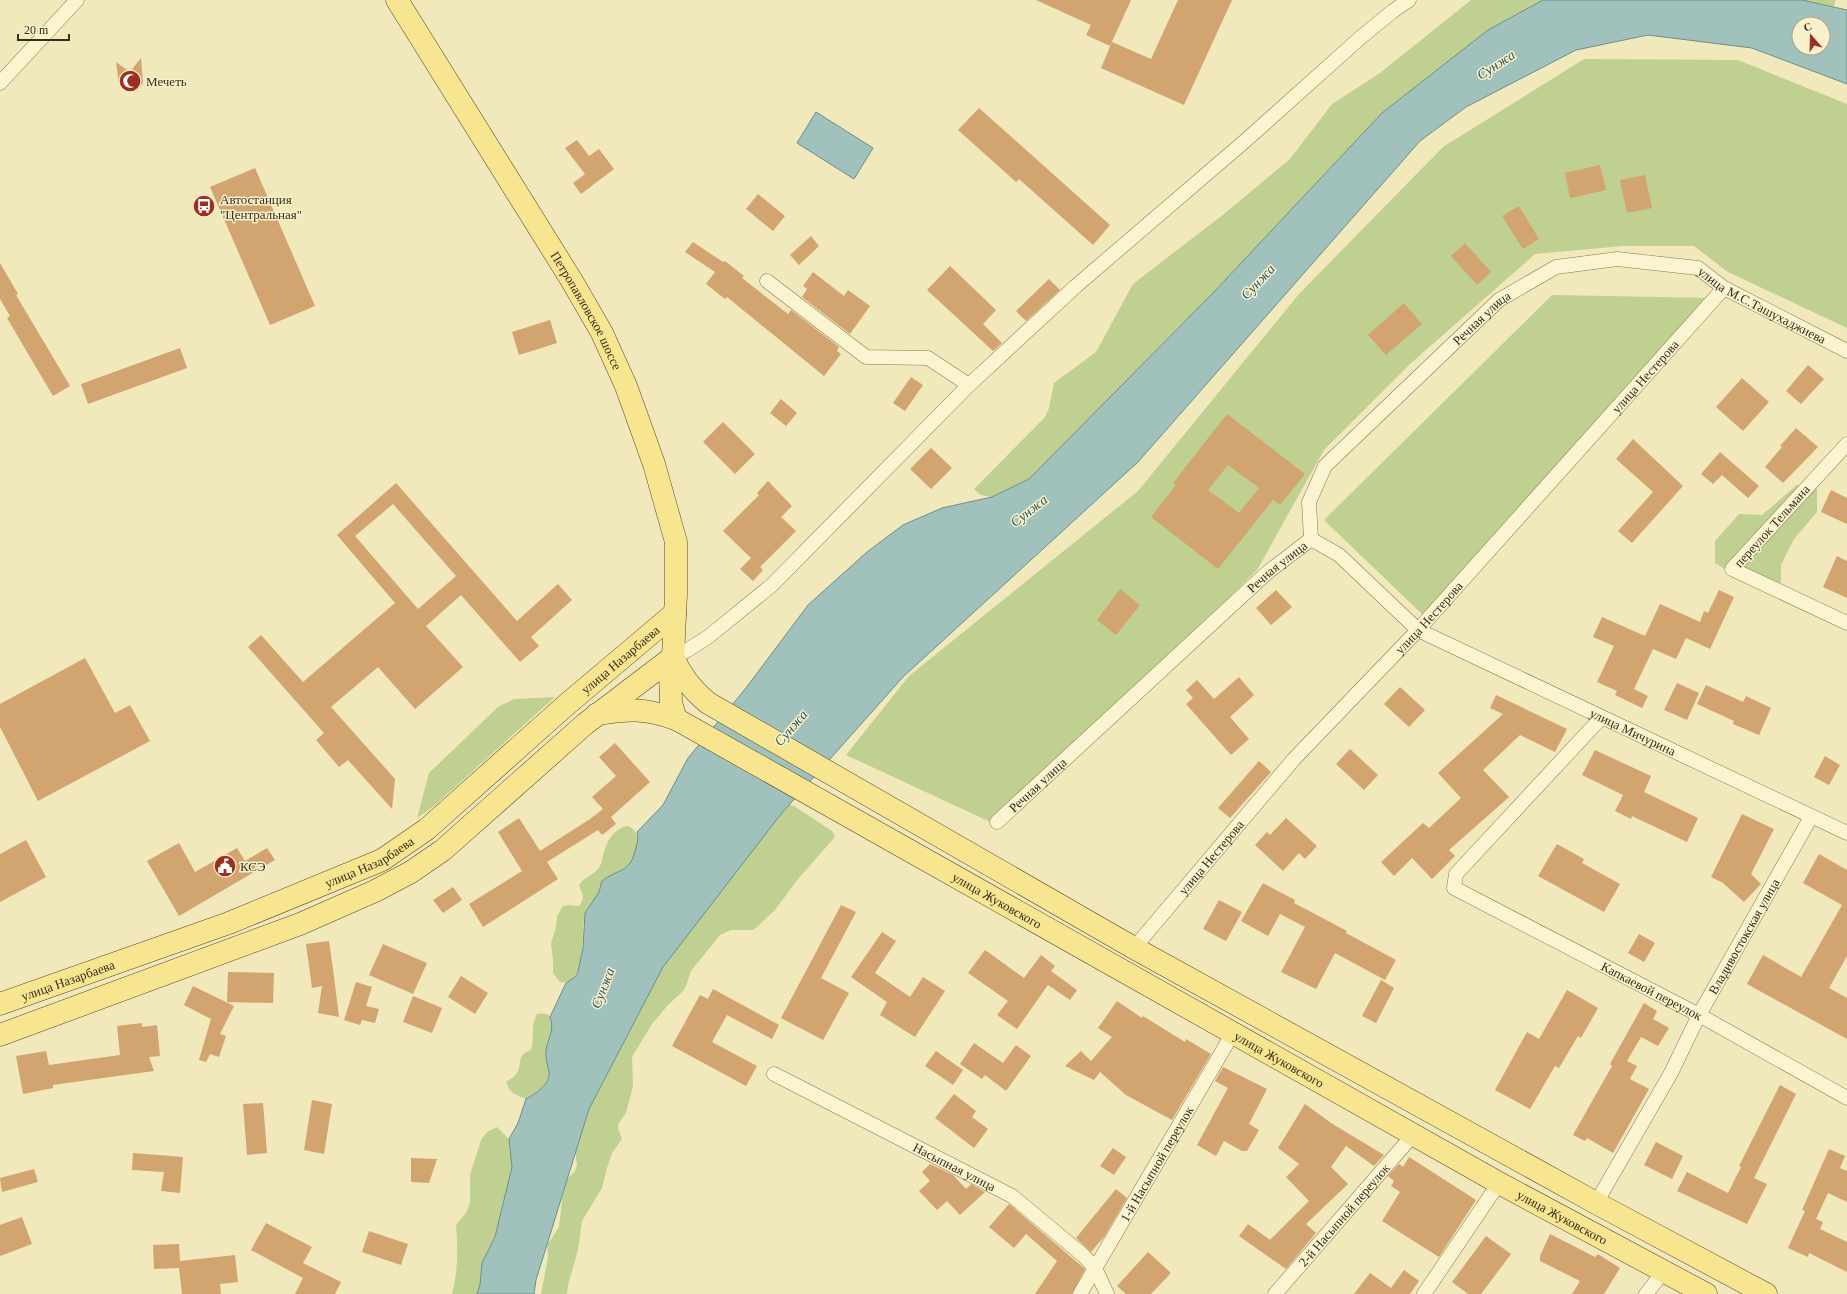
<svg xmlns="http://www.w3.org/2000/svg" width="1847" height="1294" font-family="'Times New Roman',serif">
  <style>
    .green { fill: #c0d090 }
    .water { fill: #a1c2bc; stroke: #67908b; fill-rule: evenodd }
    .building { fill: #d2a46f; fill-rule: evenodd }
    .lines { fill: none; stroke-linecap: round; stroke-linejoin: round }
    .street-casing { stroke: #8a7754; stroke-width: 15 }
    .primary-casing { stroke: #574429; stroke-width: 23 }
    .street { stroke: #fbf4d0; stroke-width: 14 }
    .primary { stroke: #f8e590; stroke-width: 22 }
    .labels { text-anchor: middle; dominant-baseline: central; stroke-width: 3; stroke-linejoin: round; paint-order: stroke }
    .poi-label { font-size: 13px; fill: #382c1a; stroke: #f8f1cc; text-anchor: start }
    .street-label { font-size: 13px; fill: #382c1a; stroke: #f8f1cc }
    .water-label { font-size: 14px; font-style: italic; fill: #285659; stroke: #f8f1cc }
  </style>
  <rect width="100%" height="100%" fill="#f1e8bc"/>
  <path class="green" d="M1471 0H1543L1488 30 1382 113 1211 295 1029 479 992 497 981 495 974 489 1045 417 1049 408 1054 383 1096 352 1133 284 1224 214 1290 159 1332 104 1380 73Z
    M1802 0H1835L1834 7Z
    M1584 59 1738 60 1847 104V328L1728 272 1694 246H1623L1535 254 1410 364 1324 450 1257 570 999 826 846 755 909 676 1138 491 1299 294 1443 147Z
    M1552 295 1713 298 1424 616 1324 520Z
    M1797 485 1817 488V512L1794 539 1781 565V582L1764 591 1715 563V541L1739 514 1762 515Z
    M555 697 434 806 417 818 429 773 498 707 514 699Z
    M785 804 794 806 832 831 835 837 798 879 775 910 758 926 753 930H731L720 935 691 971 686 986 683 991 668 1005 652 1024 632 1057 633 1086 626 1113 619 1123 618 1128 622 1139 612 1153 607 1168 602 1188 582 1221 578 1250 568 1285 567 1294H541L548 1257 547 1245 559 1227 564 1183 575 1171 577 1165 575 1148 579 1133 587 1118 586 1103 636 991Z
    M628 826C644 832 638 856 629 865 621 873 610 874 602 881 600 889 598 897 592 904 589 907 586 909 585 914 580 931 589 986 560 982L553 973V959L551 943 556 927 557 916 563 906 568 905 579 906C586 897 582 895 579 885 584 877 596 874 600 866 602 863 602 859 603 856 606 843 613 828 628 826Z
    M537 1014C564 1009 547 1041 546 1052 546 1060 552 1072 548 1079 544 1089 535 1094 526 1099 515 1095 510 1093 506 1082 509 1080 515 1076 517 1073 523 1063 515 1056 531 1050 535 1037 530 1026 537 1014Z
    M497 1127 509 1139 512 1167 495 1237 482 1263 480 1285 477 1294H452C458 1272 458 1248 456 1225L466 1213 470 1203V1175L481 1140 487 1132Z"/>
  <path class="water" d="M1543 0H1802L1847 10V84L1752 48 1648 35 1576 50 1466 107 1420 141 1138 462 903 677 781 814 663 967 589 1109 536 1280 534 1294H477L480 1285 482 1263 495 1237 512 1167 509 1139 518 1123 526 1099C535 1094 551 1084 549 1072 548 1065 545 1058 546 1050 548 1038 555 1030 550 1017L566 983 575 977 578 972 583 948 585 913 599 892 602 881C617 869 630 873 635 851 637 844 639 839 637 832L663 805 688 758 746 688 808 605 867 552 903 525 942 508 992 497 1029 479 1211 295 1382 113 1488 30ZM1799 24H1823V48H1799Z
    M816 112 873 148 854 179 797 143Z"/>
  <path class="building" d="M1036 0H1131L1110 46 1086 35 1091 25Z
    M1178 0H1232L1184 105 1101 68 1112 42 1151 59Z
    M141 58 143 83 137 91H127L119 85 116 62 130 72Z
    M979 108 1110 225 1093 245 1019 179 1016 182 958 130Z
    M577 140 589 156 599 149 614 169 581 194 573 183 585 174 565 148Z
    M1600 165 1606 190 1570 198 1565 173Z
    M255 168 315 306 270 325 210 187Z
    M1645 175 1652 208 1627 213 1620 180Z
    M758 194 785 216 773 231 746 209Z
    M1519 206 1539 239 1523 249 1502 216Z
    M811 236 819 246 799 265 790 255Z
    M693 242 723 262 725 261 744 276 742 278 788 314 791 310 839 347 837 351 841 354 824 376 727 297 725 299 706 284 715 272 685 252Z
    M1465 243 1491 272 1477 285 1451 256Z
    M0 263 18 294 16 295 70 386 53 396 7 318 10 316 0 299Z
    M950 266 996 310 983 324 1002 343 993 351 927 290Z
    M813 272 844 296 848 290 870 306 850 334 802 297 807 289 803 286Z
    M1049 279 1060 290 1026 321 1016 311Z
    M1404 303 1422 324 1386 355 1368 335Z
    M550 320 557 343 519 355 512 332Z
    M180 348 187 368 88 404 81 384Z
    M1808 365 1824 379 1801 404 1786 391Z
    M911 377 923 385 905 411 893 403Z
    M1742 378 1769 402 1743 431 1716 407Z
    M781 399 797 413 786 426 770 413Z
    M1227 414 1305 474 1280 505 1273 500 1218 569 1151 517 1176 485 1173 483ZM1228 465 1259 488 1239 513 1208 490Z
    M723 422 755 454 735 474 703 442Z
    M1796 428 1818 447 1783 483 1765 467 1782 447 1780 446Z
    M1633 439 1683 486 1632 543 1618 531 1653 492 1616 459Z
    M931 448 952 468 931 489 910 469Z
    M1720 452 1759 486 1748 498 1722 475 1713 484 1701 474Z
    M768 481 792 506 781 517 796 531 760 567 763 570 753 581 740 569 751 558 723 531 759 495 757 493Z
    M396 483 517 621 558 584 572 600 531 637 539 646 520 662 461 595 426 626 463 667 415 709 378 667 331 707 395 779 392 809 348 760 339 767 316 740 324 733 248 647 261 635 303 682 395 603 337 535ZM393 504 456 576 418 609 355 536Z
    M1831 490 1847 498V524L1821 512Z
    M1837 556 1847 561V598L1823 587Z
    M1120 589 1140 605 1116 635 1097 620Z
    M1276 590 1292 607 1271 625 1256 608Z
    M1719 590 1734 597 1710 649 1686 638 1676 659 1653 649 1634 689 1648 696 1642 708 1615 695 1617 691 1597 682 1614 646 1593 637 1602 617 1645 636 1660 604 1700 622 1704 611 1708 613Z
    M85 658 115 713 130 705 150 741 38 801 0 727V704Z
    M1239 677 1254 695 1230 717 1249 739 1231 755 1186 704 1193 698 1186 690 1197 680 1214 699Z
    M1677 683 1699 693 1687 720 1664 710Z
    M1706 685 1743 702 1746 696 1771 708 1759 735 1733 724 1734 721 1697 704Z
    M1400 687 1425 710 1409 727 1384 704Z
    M1496 695 1567 729 1555 752 1520 735 1483 770 1509 797 1449 850 1455 856 1432 879 1412 858 1394 876 1381 862 1423 823 1429 828 1461 798 1438 773 1503 714 1490 708Z
    M615 743 650 782 611 817 616 824 602 835 598 830 547 862 558 879 483 927 469 904 522 871 498 832 519 818 540 851 590 819 603 809 592 797 616 776 599 757Z
    M1350 749 1378 775 1364 790 1336 764Z
    M1595 750 1651 776 1644 792 1698 818 1687 842 1632 816 1631 819 1615 811 1623 795 1582 775Z
    M1825 756 1840 765 1829 785 1814 777Z
    M1259 761 1271 772 1230 818 1218 808Z
    M1742 814 1774 829 1751 874 1761 884 1744 902 1723 883 1711 877Z
    M1286 818 1317 846 1305 859 1299 853 1283 871 1255 845 1267 832 1270 835Z
    M26 840 46 877 0 902V854Z
    M179 843 195 872 237 848 245 861 267 848 275 860 179 916 147 861Z
    M1557 844 1584 859 1582 863 1620 884 1604 912 1538 876Z
    M1819 854 1847 870V956L1829 988 1847 998V1039L1747 984 1763 955 1801 977 1842 905 1803 883Z
    M1263 883 1295 900 1294 903 1347 931 1346 933 1396 960 1385 980 1335 953 1316 989 1281 972 1305 927 1280 914 1268 936 1241 921Z
    M453 887 462 900 443 913 433 900Z
    M1219 900 1242 912 1226 941 1203 929Z
    M841 905 856 912 821 978 849 993 823 1040 781 1018Z
    M882 932 896 941 875 973 910 997 923 977 945 991 915 1037 880 1015 887 1002 851 977Z
    M1639 934 1655 943 1644 962 1628 953Z
    M329 941 333 969 339 1017 318 1013 322 986 312 988 306 944Z
    M383 944 427 963 413 994 369 975Z
    M985 950 1024 978 1041 955 1055 966 1051 971 1077 990 1070 1000 1048 985 1017 1029 997 1015 1008 1001 968 973Z
    M228 972 274 973 273 1003 227 1002Z
    M461 976 488 993 475 1014 448 997Z
    M1381 980 1394 988 1376 1023 1362 1016Z
    M356 982 372 987 366 1006 379 1009 375 1023 362 1020 360 1025 344 1020Z
    M193 986 234 1006 220 1034 226 1036 219 1057 210 1054 206 1062 199 1060 211 1019 184 1005Z
    M713 989 779 1025 772 1039 727 1015 712 1042 757 1066 746 1086 672 1046 700 995 708 999Z
    M1567 990 1598 1008 1581 1038 1578 1036 1559 1068 1555 1066 1530 1109 1495 1090 1527 1032 1539 1039Z
    M413 996 442 1008 432 1033 403 1022Z
    M1117 1001 1142 1018 1143 1016 1185 1042 1186 1039 1211 1054 1172 1120 1126 1095 1100 1072 1094 1080 1065 1066 1081 1051 1091 1061 1112 1037 1098 1028Z
    M1644 1003 1657 1011 1653 1019 1669 1028 1658 1046 1641 1037 1627 1061 1637 1066 1630 1079 1649 1089 1613 1153 1587 1138 1585 1141 1573 1135 1612 1066 1610 1064Z
    M142 1023V1027L157 1025 160 1056 149 1057 154 1071 53 1085V1088L23 1094 16 1056 46 1051 49 1065 120 1055 117 1026Z
    M974 1043 1003 1063 1016 1045 1031 1056 1006 1091 985 1075 982 1079 960 1064Z
    M936 1051 963 1070 953 1085 925 1066Z
    M1223 1067 1267 1089 1249 1124 1259 1130 1247 1151H1242L1224 1141 1216 1156 1197 1145 1228 1088 1215 1081Z
    M1780 1085 1796 1094 1754 1178 1767 1184 1747 1224 1677 1191 1687 1172 1728 1193 1741 1167 1739 1166Z
    M954 1094 976 1111 972 1117 988 1129 974 1148 935 1118Z
    M312 1100 332 1104 324 1154 304 1150Z
    M263 1103 267 1153 247 1155 243 1104Z
    M1305 1104 1331 1123 1384 1155 1374 1166 1346 1146 1331 1167 1348 1184 1306 1224 1316 1233 1286 1269 1239 1236 1248 1224 1270 1240 1309 1201 1286 1177 1299 1164 1278 1148Z
    M1656 1142 1683 1156 1672 1179 1644 1165Z
    M1113 1148 1126 1157 1114 1175 1100 1166Z
    M1829 1149 1845 1156 1840 1168 1847 1171V1202L1828 1193 1816 1219 1823 1222 1820 1229 1847 1242V1272L1809 1253 1808 1257 1788 1248 1805 1211 1802 1210Z
    M133 1153 183 1157 180 1193 161 1191 164 1172 132 1170Z
    M1409 1157 1476 1200 1439 1257 1382 1221 1400 1192 1391 1186 1394 1181 1388 1176 1399 1164 1403 1167Z
    M411 1158 437 1159 429 1183 411 1182Z
    M930 1164 953 1175 966 1189 971 1184 985 1192 960 1215 947 1201 937 1210 919 1191 930 1181 922 1172Z
    M34 1169 38 1182 2 1192 0 1178Z
    M1116 1189 1127 1198 1104 1237 1091 1252 1076 1238Z
    M1009 1204 1085 1269 1072 1294H1035L1057 1261 1026 1234 1014 1248 989 1227Z
    M22 1217 32 1244 0 1256V1225Z
    M266 1223 312 1247 303 1263 341 1282 335 1294H295L303 1278 251 1250Z
    M369 1231 408 1244 401 1265 362 1252Z
    M1550 1234 1595 1257 1598 1254 1620 1268 1604 1294H1572L1580 1281 1540 1261V1256Z
    M1486 1236 1511 1254 1481 1294H1468L1452 1282Z
    M179 1244 180 1261 235 1255 238 1282 220 1284 221 1294H182L179 1268 154 1269 153 1245Z
    M1148 1252 1171 1273 1151 1294H1126L1117 1286Z
    M1404 1270 1419 1281 1410 1294H1354L1370 1273 1391 1288Z"/>
  <g class="lines">
    <g class="street-casing">
      <g id="street">
        <path d="M0 83 77 0"/>
        <path d="M767 281 866 357 928 358 969 385"/>
        <path d="M1847 444 1732 569 1847 623"/>
        <path id="s1" d="M1311 539 1339 555 1418 630 1847 833"/>
        <path d="M673 657 686 651 708 637 772 585 969 385 1076 286 1245 141 1360 38 1393 11 1409 0"/>
        <path id="s2" d="M1601 718 1456 874 1454 888 1699 1015 1847 1098"/>
        <path id="s3" d="M997 822 1268 572 1311 539 1309 502 1325 466 1499 300 1556 267 1617 259 1698 268 1724 288 1847 351"/>
        <path id="s4" d="M1134 948 1294 759 1418 630 1724 288"/>
        <path id="s5" d="M774 1074 1012 1196 1084 1256 1095 1268 1107 1294"/>
        <path id="s6" d="M1596 1203 1671 1073 1699 1015 1811 817"/>
        <path id="s7" d="M1080 1294 1233 1033"/>
        <path id="s8" d="M1275 1294 1413 1135"/>
        <path d="M1424 1294 1499 1183"/>
        <path d="M1646 1294 1664 1271"/>
      </g>
    </g>
    <g class="primary-casing">
      <g id="primary">
        <path id="s9" d="M397 0 572 281 602 333 626 386 654 464 676 542V594L673 657 670 672 671 703 676 719 1499 1183 1706 1294"/>
        <path d="M673 657C681 676 692 690 708 703L1134 948 1596 1203 1766 1294"/>
        <path d="M597 714C629 709 644 708 676 719"/>
        <path id="s10" d="M0 1004 229 923 382 860 427 829 565 706 675 613"/>
        <path d="M0 1035 300 924 375 891 411 872 443 850 585 724 673 657"/>
      </g>
    </g>
    <use href="#street" class="street"/>
    <use href="#primary" class="primary"/>
  </g>
  <defs>
    <g id="mosque-disc" transform="scale(1.15)"><circle r="9.5" fill="#9d2e20" stroke="#f8f1cc"/><path d="M3.5-4.9A6 6 0 1 0 3.5 4.9A5 5 0 1 1 3.5-4.9Z" fill="#fff"/></g>
    <g id="bus-disc" transform="scale(1.15)"><circle r="9.5" fill="#9d2e20" stroke="#f8f1cc"/><path d="M-5-6H5V4H4V6H2V4H-2V6H-4V4H-5ZM-3.5-4V0h7V-4ZM-3.5 1.2v1.5H-2V1.2ZM2 1.2v1.5H3.5V1.2Z" fill="#fff"/></g>
    <g id="civic-disc" transform="scale(1.15)"><circle r="9.5" fill="#9d2e20" stroke="#f8f1cc"/><path d="M-.6-6.5H3V-4.5H.6V-3L4-1V1h2V6H-6V1h2V-1L-.6-3ZM-1.2 2.5V6h2.4V2.5Z" fill="#fff"/></g>
  </defs>
  <g fill-rule="evenodd">
    <use href="#mosque-disc" x="130" y="81"/>
    <use href="#bus-disc" x="204" y="206"/>
    <use href="#civic-disc" x="225" y="866"/>
  </g>
  <g class="labels">
    <g class="poi-label">
      <text x="146" y="81">Мечеть</text>
      <text x="220" y="199">Автостанция<tspan x="220" dy="15">"Центральная"</tspan></text>
      <text x="240" y="866">КСЭ</text>
    </g>
    <g class="street-label">
      <text stroke="none"><textPath href="#s3" startOffset="1023">улица М.С.Ташухаджиева</textPath></text>
      <text stroke="none"><textPath href="#s9" startOffset="364">Петропавловское шоссе</textPath></text>
      <text stroke="none"><textPath href="#s3" startOffset="715">Речная улица</textPath></text>
      <text stroke="none"><textPath href="#s4" startOffset="767">улица Нестерова</textPath></text>
      <text transform="translate(1772 526) rotate(-48)">переулок Тельмана</text>
      <text stroke="none"><textPath href="#s3" startOffset="379">Речная улица</textPath></text>
      <text stroke="none"><textPath href="#s4" startOffset="443">улица Нестерова</textPath></text>
      <text stroke="none"><textPath href="#s10" startOffset="720">улица Назарбаева</textPath></text>
      <text stroke="none"><textPath href="#s1" startOffset="379">улица Мичурина</textPath></text>
      <text stroke="none"><textPath href="#s3" startOffset="55">Речная улица</textPath></text>
      <text stroke="none"><textPath href="#s4" startOffset="119">улица Нестерова</textPath></text>
      <text stroke="none"><textPath href="#s10" startOffset="396">улица Назарбаева</textPath></text>
      <text stroke="none"><textPath href="#s9" startOffset="1160">улица Жуковского</textPath></text>
      <text stroke="none"><textPath href="#s6" startOffset="305">Владивостокская улица</textPath></text>
      <text stroke="none"><textPath href="#s10" startOffset="72">улица Назарбаева</textPath></text>
      <text stroke="none"><textPath href="#s2" startOffset="450">Капкаевой переулок</textPath></text>
      <text stroke="none"><textPath href="#s9" startOffset="1484">улица Жуковского</textPath></text>
      <text stroke="none"><textPath href="#s7" startOffset="151">1-й Насыпной переулок</textPath></text>
      <text stroke="none"><textPath href="#s5" startOffset="203">Насыпная улица</textPath></text>
      <text stroke="none"><textPath href="#s8" startOffset="105">2-й Насыпной переулок</textPath></text>
      <text stroke="none"><textPath href="#s9" startOffset="1808">улица Жуковского</textPath></text>
    </g>
    <g class="water-label">
      <text transform="translate(1496 65) rotate(-33)">Сунжа</text>
      <text transform="translate(1258 282) rotate(-47)">Сунжа</text>
      <text transform="translate(1029 511) rotate(-38)">Сунжа</text>
      <text transform="translate(791 728) rotate(-49)">Сунжа</text>
      <text transform="translate(603 988) rotate(-69)">Сунжа</text>
    </g>
  </g>
  <g transform="translate(1811 36) rotate(340)"><circle r="19" fill="#f8f1cc" stroke="#aba285"/>
  <path d="M0-3L7 15L0 10L-7 15Z" fill="#9d2e20"/>
  <text y="-6" font-size="11" font-weight="bold" text-anchor="middle" fill="#382c1a">С</text>
  </g>
  <path d="M18 34v6h51v-6" fill="none" stroke="#382c1a" stroke-width="2"/>
  <text x="24" y="34" font-size="12" fill="#382c1a" stroke="#f8f1cc" stroke-width="3" paint-order="stroke">20 m</text>
</svg>
